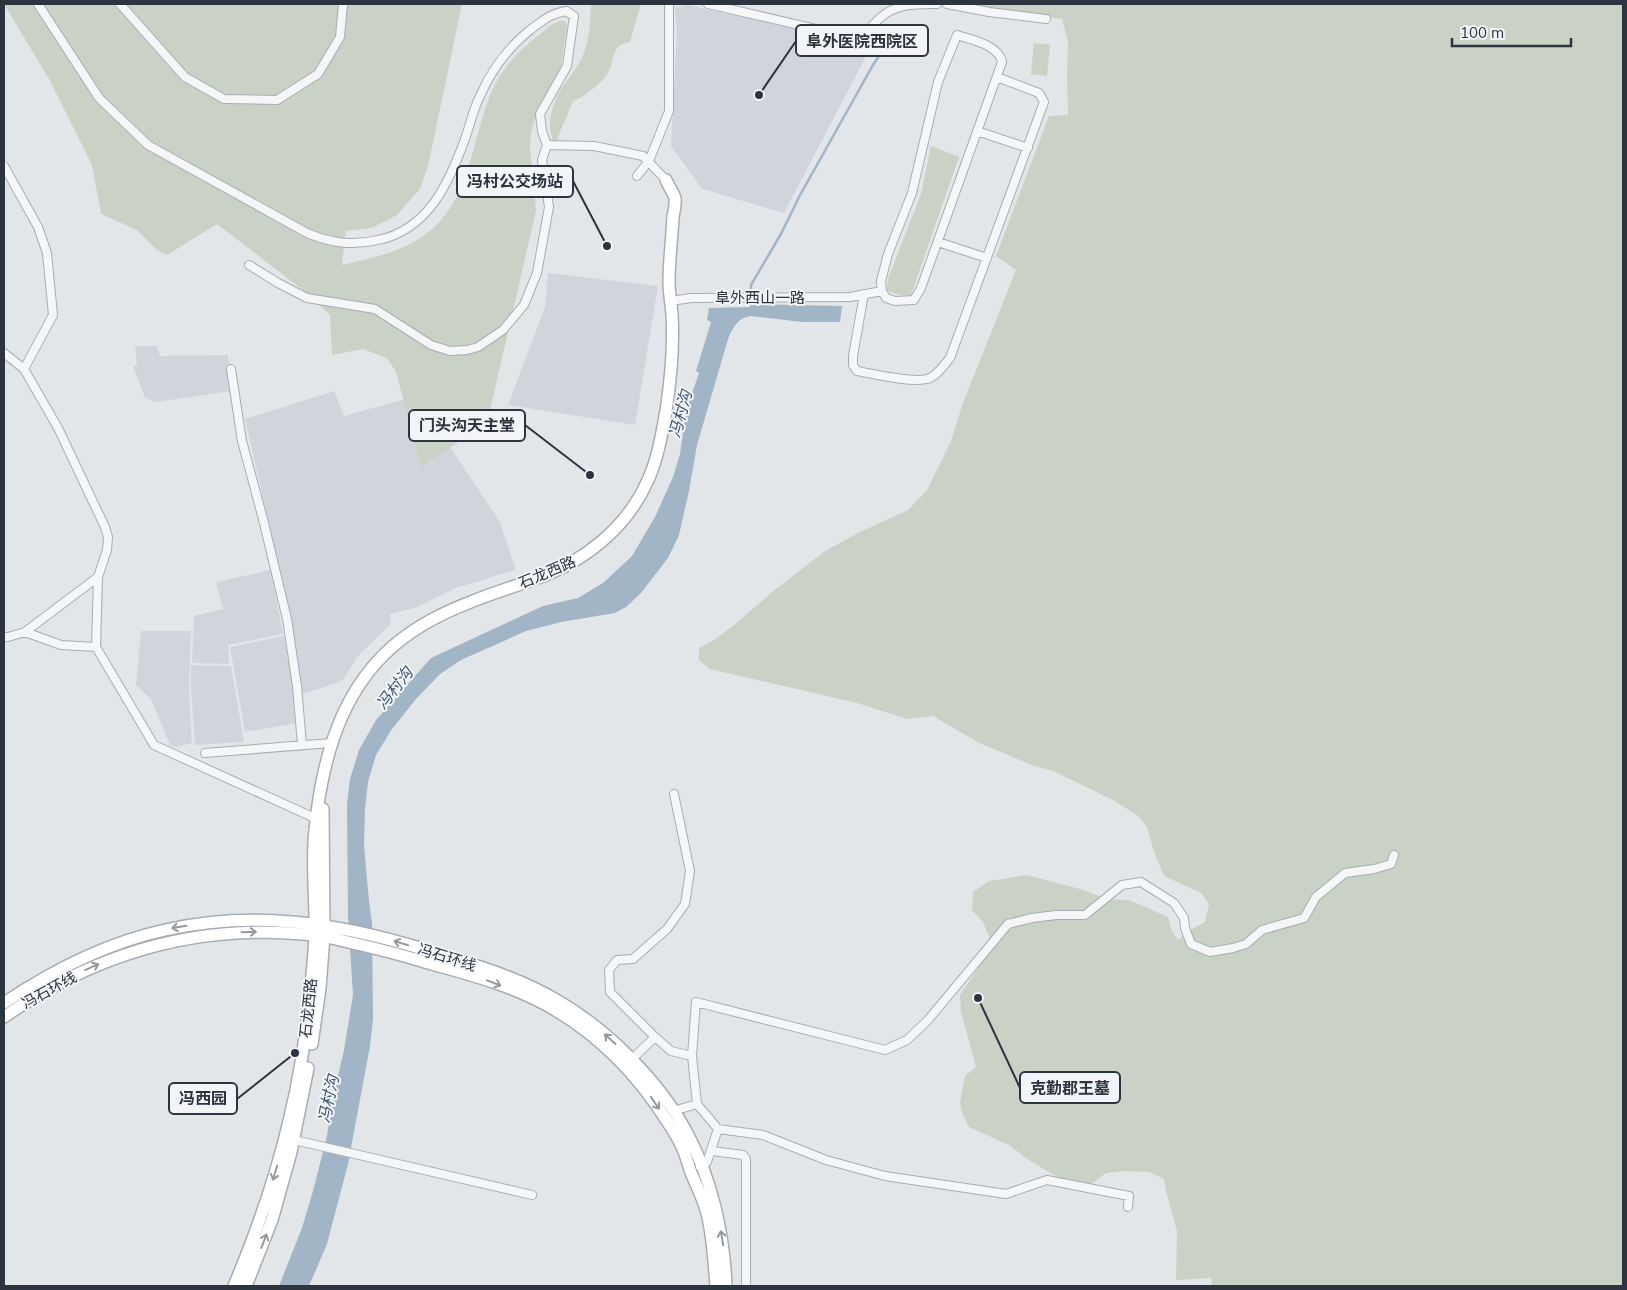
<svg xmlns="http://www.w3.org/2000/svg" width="1627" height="1290" font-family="Mulish,'Noto Sans SC',sans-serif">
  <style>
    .built { fill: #d1d5db }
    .green { fill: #c9d2c5 }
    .water { fill: #a1b5c6 }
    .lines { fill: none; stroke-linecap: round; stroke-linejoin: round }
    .stream { stroke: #a1b5c6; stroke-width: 2.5 }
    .street-casing { stroke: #a8adb3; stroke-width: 10 }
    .secondary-casing { stroke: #a8adb3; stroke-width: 14 }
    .street { stroke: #f5f6f8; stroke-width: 8 }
    .secondary { stroke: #fff; stroke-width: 11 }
    .oneway { stroke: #969aa0 }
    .labels { text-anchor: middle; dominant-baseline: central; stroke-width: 4; stroke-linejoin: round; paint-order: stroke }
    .street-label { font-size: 15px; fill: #2c3440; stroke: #f2f4f7 }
    .water-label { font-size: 16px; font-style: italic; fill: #3a5570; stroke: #f2f4f7 }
    .leader { fill: none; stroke: #2c3440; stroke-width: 2 }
    .callout-dot { fill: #2c3440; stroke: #f2f4f7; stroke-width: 2 }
    .callout { fill: #f2f4f7; stroke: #2c3440; stroke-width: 2 }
    .callout-label { font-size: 16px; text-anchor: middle; font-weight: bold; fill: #2c3440 }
  </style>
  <rect width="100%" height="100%" fill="#e3e6e9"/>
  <path class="built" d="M687 5 872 45 784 213 702 189 671 146 677 31 675 8Z
    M548 273 658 286 635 425 508 405 545 307Z
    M135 346H157L160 356 228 355 232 391 156 402 145 398 133 366 137 365Z
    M334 391 344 416 416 396 500 522 516 570 456 588 415 608 390 614 391 624 358 656 342 681 303 694 291 620 245 419Z
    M271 570 283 634 228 645 229 664 192 663 194 616 223 609 216 582Z
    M141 631H191L189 690 192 743 177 747 170 745 151 699 136 685Z
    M284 636 294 692 297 723 245 732 230 647Z
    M191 665 231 666 244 742 195 745 191 689Z"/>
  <path class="green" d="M4 4H462L428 166 420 189 397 215 372 228 346 231 342 265C379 256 415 250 441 220 471 186 474 134 491 93 502 68 518 51 539 35 547 29 555 19 565 21L567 25 561 66 534 121 531 132 530 146 536 211 487 423 421 467 396 372 387 358 363 349 332 355 330 315 307 293 217 224 167 255 157 250 137 230 101 214 92 165 49 79Z
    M591 4H641L630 42C610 46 616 56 609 71 605 81 583 98 573 101L555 144C545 130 552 103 561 89 569 77 579 66 584 53 590 38 590 20 591 4Z
    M933 4H1623V1286H1212L1211 1278 1176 1280 1177 1231 1166 1192 1164 1179 1149 1172 1123 1171 1106 1173 1086 1188 1068 1183 1030 1161 1009 1145 969 1127 962 1113 960 1102 965 1076 976 1067 961 1012 960 995 980 965 991 941 983 922 972 910 973 892 989 881 1027 875 1080 889 1107 899 1129 900 1168 917 1172 931 1178 940 1192 929 1205 922 1209 904 1201 893 1164 876 1154 852 1147 827 1137 815 1113 800 1053 771 1034 766 979 743 933 716 907 719 857 703 710 669 699 660V648L714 640 734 625 776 589 825 551 858 533 908 510 927 490 951 441 963 403 1016 270 996 256 1049 116 1068 115 1067 77 1068 41 1062 19Z
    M1034 43 1050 45 1047 76 1031 74Z
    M931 146 959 157 911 295H900L887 291 888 279 921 194Z"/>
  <path class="water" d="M751 304 842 306 840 322H802L751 316C738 318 735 325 729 336L697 445 689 491 679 535 668 558 641 593 626 607 615 613 561 622 526 631 461 660 440 674 416 699 392 729 376 755 368 782 365 809 364 845 369 901 372 923 373 1019 370 1046 348 1164 327 1244 309 1286H279L302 1228 313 1191 327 1136 331 1106 344 1050 353 995 348 916 347 804 350 779 359 750 376 720 431 658 543 606 578 598 603 583 632 556 655 517 673 477 680 454 686 411 699 373 696 371 711 322 707 320 709 308 750 307Z"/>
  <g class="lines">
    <path class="stream" d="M751 295V285L781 234 799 197 873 65 895 32"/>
    <g class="street-casing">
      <path id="street" d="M38 4 99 98 148 145 307 233C331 243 352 246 378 240 428 230 449 183 465 139 470 125 473 110 480 96 491 71 509 47 530 30 544 20 549 14 566 11L574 16 567 66 540 114 542 131 547 145 594 146 643 156 666 180
        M120 4 185 77 224 99 277 100 318 74 340 37 343 4
        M708 4 855 38C867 34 871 26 880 18 897 3 916 4 937 4
        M947 4 989 12 1046 19
        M957 35C972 40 999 45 1002 62L921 288 914 300 895 301 886 298 882 291 881 281 888 254 912 193 938 82Z
        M977 131 1028 148
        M4 166 38 227 47 253 53 315 24 369
        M637 176 649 161 669 111V4
        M938 242 987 258
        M249 265 278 283 307 298 375 309 431 345 450 351 467 350 478 347 503 330 524 305 537 273 549 207 542 160 547 145
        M864 294 853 356V365L857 371C874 374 912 383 927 379 936 377 944 365 950 358L1044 102 1039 93 997 77
        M671 301 691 298 850 297 882 291
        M4 353 24 369 58 428 105 527 108 537 107 550 98 577 96 647 61 645 25 632
        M231 369 242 441 263 519 287 619 297 686 302 745
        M4 637H8L25 632 98 577
        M96 647 154 745 317 819
        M205 753 331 743
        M674 794 690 871 685 904 667 929 633 959 617 960 609 970 610 992 655 1037 671 1051 692 1056 697 1104 718 1129
        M692 1056 696 1002 885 1050 907 1040 928 1020 1008 924 1032 918 1056 915H1085L1122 885 1141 882 1174 903 1184 918 1185 928 1191 944 1210 952 1233 948 1246 944 1262 930 1304 918 1316 897 1345 873 1374 869 1391 864 1394 855
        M631 1060 655 1037
        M673 1111 697 1104
        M290 1139 532 1195
        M712 1151 743 1155 746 1159V1286
        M700 1167 707 1162 718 1129 763 1135 826 1160 885 1176 1006 1194 1047 1180 1129 1196 1128 1207"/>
    </g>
    <g class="secondary-casing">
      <path id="secondary" d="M4 1003C53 970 106 943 165 930 254 910 337 923 423 949 469 963 516 976 558 1001 608 1030 660 1082 687 1133 712 1179 724 1235 726 1286
        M4 1017C100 950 204 921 321 936 330 937 339 940 348 942 375 948 402 955 428 963 472 975 518 987 557 1011 602 1038 639 1077 667 1121 673 1130 679 1139 683 1149 686 1156 688 1163 690 1170 696 1185 703 1198 707 1213 713 1237 714 1262 716 1286
        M312 1044 320 988 324 936 323 809
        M234 1286C271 1199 298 1106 308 1012 311 986 314 960 315 934 316 900 311 864 315 830 320 777 332 722 364 678 406 619 470 602 535 579 584 562 627 528 648 480 658 458 662 433 666 411 671 378 674 347 672 314 671 303 669 292 669 282 669 260 672 238 673 217 674 211 676 203 675 198 673 192 668 185 666 180
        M246 1286 272 1220 291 1152 308 1068"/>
    </g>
    <use href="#street" class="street"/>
    <use href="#secondary" class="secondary"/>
  </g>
  <defs><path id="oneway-shaft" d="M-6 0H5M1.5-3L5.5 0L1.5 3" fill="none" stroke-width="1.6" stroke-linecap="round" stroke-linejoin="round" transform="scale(1.25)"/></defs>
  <g class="oneway">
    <use href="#oneway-shaft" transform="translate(179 927) rotate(170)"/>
    <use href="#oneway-shaft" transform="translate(249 932) rotate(-2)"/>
    <use href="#oneway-shaft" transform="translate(401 943) rotate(-163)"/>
    <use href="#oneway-shaft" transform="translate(92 967) rotate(-24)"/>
    <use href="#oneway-shaft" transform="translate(494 983) rotate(21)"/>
    <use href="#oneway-shaft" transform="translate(610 1039) rotate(-138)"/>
    <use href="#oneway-shaft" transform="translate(655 1103) rotate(56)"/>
    <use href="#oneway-shaft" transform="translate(275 1173) rotate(107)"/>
    <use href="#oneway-shaft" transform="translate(722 1238) rotate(-100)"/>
    <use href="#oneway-shaft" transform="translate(264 1241) rotate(-69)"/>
  </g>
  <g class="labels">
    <g class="street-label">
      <text x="760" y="297">阜外西山一路</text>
      <text transform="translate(547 572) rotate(-23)">石龙西路</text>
      <text transform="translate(447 957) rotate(17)">冯石环线</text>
      <text transform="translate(49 990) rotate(-29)">冯石环线</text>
      <text transform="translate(308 1008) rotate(-84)">石龙西路</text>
    </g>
    <g class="water-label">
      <text transform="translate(680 414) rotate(-75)">冯村沟</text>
      <text transform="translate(394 688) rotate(-52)">冯村沟</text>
      <text transform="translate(328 1099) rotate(-79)">冯村沟</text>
    </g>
  </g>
  <path class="leader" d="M759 95L796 41M607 246L573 181M590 475L525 425M978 998L1020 1088M295 1053L237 1099"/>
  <g class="callout-dot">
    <circle cx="759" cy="95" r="5"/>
    <circle cx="607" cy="246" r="5"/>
    <circle cx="590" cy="475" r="5"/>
    <circle cx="978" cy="998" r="5"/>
    <circle cx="295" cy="1053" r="5"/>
  </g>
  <g class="callout">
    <rect x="796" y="25" width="132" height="31" rx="5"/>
    <rect x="457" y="166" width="116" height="31" rx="5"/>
    <rect x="409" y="410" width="116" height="31" rx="5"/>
    <rect x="1020" y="1072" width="100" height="31" rx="5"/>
    <rect x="169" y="1083" width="68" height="31" rx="5"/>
  </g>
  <g class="callout-label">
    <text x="862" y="47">阜外医院西院区</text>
    <text x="515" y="187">冯村公交场站</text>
    <text x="467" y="431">门头沟天主堂</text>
    <text x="1070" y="1094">克勤郡王墓</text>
    <text x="203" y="1104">冯西园</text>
  </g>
  <rect width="1627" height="1290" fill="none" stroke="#2c3440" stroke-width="10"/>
  <path d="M1452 38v8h119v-8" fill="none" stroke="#2c3440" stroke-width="2.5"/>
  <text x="1460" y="38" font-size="15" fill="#2c3440" stroke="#f2f4f7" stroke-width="4" paint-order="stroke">100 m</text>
</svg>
